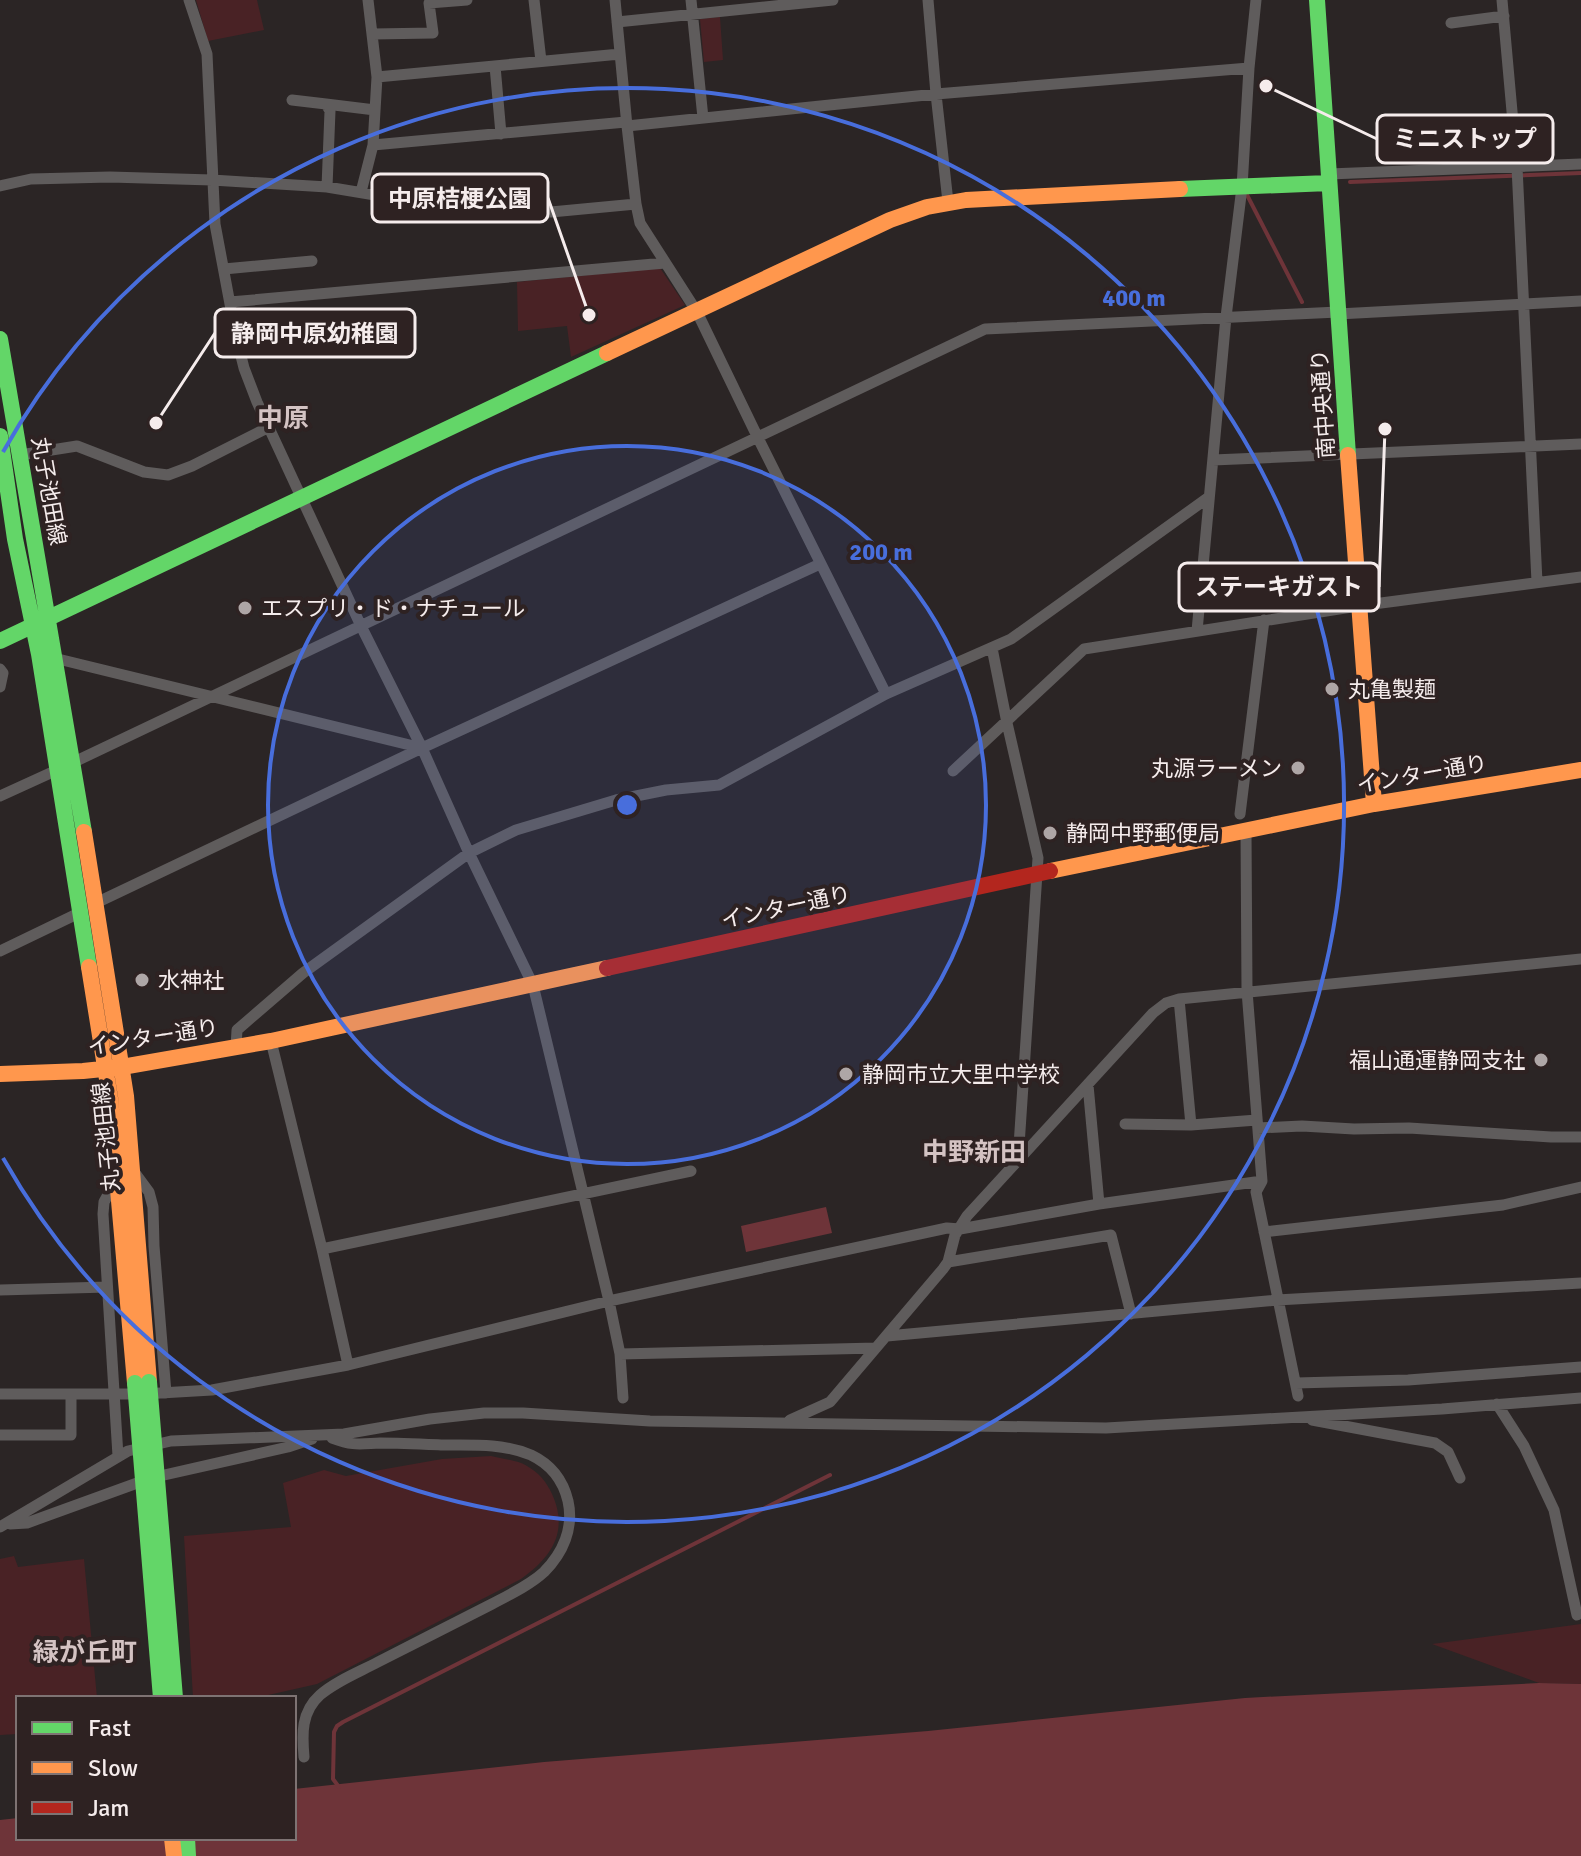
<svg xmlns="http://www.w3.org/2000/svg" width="1581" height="1856" font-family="Signika,'Noto Sans JP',sans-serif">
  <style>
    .green { fill: #492225 }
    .water { fill: #6e3439 }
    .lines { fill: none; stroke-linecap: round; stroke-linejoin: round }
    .stream { stroke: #6e3439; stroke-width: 4 }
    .street { stroke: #5f5c5c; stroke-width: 11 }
    .fast { stroke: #63d668; stroke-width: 16 }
    .slow { stroke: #ff974d; stroke-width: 16 }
    .jam { stroke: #b3261e; stroke-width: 16 }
    .fast-bridge { stroke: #63d668; stroke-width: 16 }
    .ring { fill: none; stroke: #486edc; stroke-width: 4 }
    .poi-dot { fill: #aea6a6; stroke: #2e2222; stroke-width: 3 }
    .labels { text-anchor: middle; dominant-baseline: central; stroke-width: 8; stroke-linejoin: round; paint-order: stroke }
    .street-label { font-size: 22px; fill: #f5ecec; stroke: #2e2222 }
    .poi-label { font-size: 22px; fill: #f5ecec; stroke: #2e2222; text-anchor: start }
    .quarter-label { font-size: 26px; font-weight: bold; fill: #d4c3c3; stroke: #2e2222 }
    .centre { fill: #486edc; stroke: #2e2222; stroke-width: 4 }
    .ring-label { font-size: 24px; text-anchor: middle; font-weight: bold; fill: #486edc; stroke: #2e2222; stroke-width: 8; stroke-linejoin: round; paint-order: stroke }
    .leader { fill: none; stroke: #f5ecec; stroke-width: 3 }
    .callout-dot { fill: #f5ecec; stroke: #2e2222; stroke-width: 3 }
    .callout { fill: #2e2222; stroke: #f5ecec; stroke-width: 3 }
    .callout-label { font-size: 24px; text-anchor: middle; font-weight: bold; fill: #f5ecec }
  </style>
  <rect width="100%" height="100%" fill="#2b2525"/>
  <path class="green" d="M196 0H257L264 30 208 41Z
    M720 17 723 60 704 62 700 19Z
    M660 268 685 305 571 357 567 326 518 331 517 282Z
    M491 1456C502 1459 518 1460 527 1466 539 1473 546 1481 552 1494 569 1531 552 1557 521 1579L317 1684 255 1698H193L184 1536 291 1527 283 1483 324 1470 346 1476 442 1459Z
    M14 1556 18 1567 84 1559 97 1698H18V1734L0 1735V1559Z
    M1581 1624V1684L1539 1683 1432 1644Z"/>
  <path class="water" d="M826 1207 832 1233 746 1252 741 1226Z
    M1539 1683 1581 1684V1856H0V1820L18 1818V1838H294V1789L544 1762 928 1731 1245 1698Z"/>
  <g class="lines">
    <path class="stream" d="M1350 182 1581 173
      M1245 191 1302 302
      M339 1787 333 1779 334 1732 337 1726 343 1722 830 1475"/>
    <path class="street" d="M189 0 207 54 215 224 236 336 244 368 257 402 361 626 422 748 469 853 533 985 609 1301 620 1354 623 1398
      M534 0 541 61
      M615 0 627 126 636 204 640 223 697 312 758 438 886 694
      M691 0 703 118
      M928 0 936 94 948 202
      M1502 0 1517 167 1537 582
      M617 22 833 0
      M1451 23 1504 16
      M373 34 433 33 429 3 467 0
      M495 66 501 134
      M377 77 620 54
      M292 100 326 104 330 111 327 187
      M326 104 375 110
      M627 126 936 94 1249 68
      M373 145 626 122
      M1329 174 1581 164
      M0 186 31 179 110 177 212 180 327 187 381 196 437 210 492 209 551 212 636 204
      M361 192 373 145 377 77 368 0
      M224 269 312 261
      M230 302 665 263
      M1338 314 1581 301
      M20 455 77 446 144 472 168 475 192 466 269 427
      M1213 460 1581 444
      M1197 631 1226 317 1242 187 1249 68 1256 0
      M992 648 1007 723 1038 858 1018 1161
      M54 658 422 748
      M0 669 3 673 0 687
      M72 763 985 329 1338 312
      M953 771 1084 649 1358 606 1581 577
      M0 796 57 770
      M1240 814 1264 620
      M1246 832 1247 991 1262 1181 1256 1192 1298 1396
      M96 903 422 748 820 564
      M0 951 79 913
      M1179 999 1191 1125
      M271 1041 322 1249 348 1365
      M236 1047 237 1030 303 973 469 853 516 830 616 800 666 790 719 785 886 694 1011 639 1209 497
      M1088 1085 1099 1204
      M1125 1124 1191 1125 1257 1120
      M1258 1128 1302 1126 1354 1129 1409 1128 1551 1137H1581
      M135 1173 149 1192 153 1207 154 1246 166 1393
      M116 1180 104 1202 103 1214 118 1456
      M1264 1232 1503 1205 1581 1187
      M322 1249 691 1171
      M948 1262 1111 1235 1131 1314
      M0 1290 107 1287
      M887 1336 1277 1300 1581 1283
      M620 1354 876 1348
      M1296 1383 1408 1380 1581 1367
      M0 1394H143L212 1390 348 1365 609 1301 947 1228 960 1229 1099 1204 1262 1181
      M1497 1404 1524 1446 1554 1510 1577 1615
      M790 1420 830 1402 943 1269 948 1262 955 1235 967 1216 1153 1013 1166 1003 1179 999 1581 959
      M1312 1420 1435 1443 1448 1452 1460 1478
      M0 1435H71V1394
      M10 1524 27 1523 151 1478 288 1447 312 1439
      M0 1527 128 1451 171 1441 344 1434 430 1419 484 1413H523L650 1421 1106 1428 1442 1409 1581 1398
      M304 1757C302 1734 301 1712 320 1695 336 1681 359 1672 378 1662 416 1643 454 1623 492 1604 509 1595 530 1585 544 1572 563 1553 574 1528 568 1501 563 1480 550 1464 531 1455 503 1443 471 1445 441 1445 420 1444 400 1443 380 1443 358 1444 354 1446 332 1438"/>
    <path class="fast" d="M1317 0 1348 455
      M1180 189 1329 183
      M0 339 84 832
      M0 436 15 539 39 654 89 967
      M0 641 607 353
      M187 1838 188 1856"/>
    <path class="slow" d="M607 353 890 220 927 207 966 200 1180 189
      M1348 455 1374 804
      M84 832 126 1096 149 1382
      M1050 871 1374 804 1581 770
      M89 967 110 1098 135 1383
      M0 1074 83 1071 122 1067 271 1041 607 968
      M172 1838 174 1856"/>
    <path class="jam" d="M607 968 1050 871"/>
    <path class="fast-bridge" d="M149 1382 175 1698
      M135 1383 161 1698"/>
  </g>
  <circle cx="627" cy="805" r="359" fill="#486edc" fill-opacity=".12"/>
  <g class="ring">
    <circle cx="627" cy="805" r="359"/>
    <path d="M3 452A717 717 0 1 1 3 1158"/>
  </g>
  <g class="poi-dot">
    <circle cx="245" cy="608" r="8"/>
    <circle cx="1332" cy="689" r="8"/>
    <circle cx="1298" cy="768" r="8"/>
    <circle cx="1050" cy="833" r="8"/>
    <circle cx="142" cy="980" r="8"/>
    <circle cx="1541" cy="1060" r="8"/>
    <circle cx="846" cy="1074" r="8"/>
  </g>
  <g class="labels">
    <g class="street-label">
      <text transform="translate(1323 404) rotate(-94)">南中央通り</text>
      <text transform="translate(49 491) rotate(80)">丸子池田線</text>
      <text transform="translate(1422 774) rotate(-10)">インター通り</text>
      <text transform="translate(786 907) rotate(-12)">インター通り</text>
      <text transform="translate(153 1037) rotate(-9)">インター通り</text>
      <text transform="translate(106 1137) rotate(-96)">丸子池田線</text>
    </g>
    <g class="poi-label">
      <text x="261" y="608">エスプリ・ド・ナチュール</text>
      <text x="1348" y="689">丸亀製麺</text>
      <text x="1282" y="768" text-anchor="end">丸源ラーメン</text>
      <text x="1066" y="833">静岡中野郵便局</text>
      <text x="158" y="980">水神社</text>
      <text x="1525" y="1060" text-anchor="end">福山通運静岡支社</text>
      <text x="862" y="1074">静岡市立大里中学校</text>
    </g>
    <g class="quarter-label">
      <text x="283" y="419">中原</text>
      <text x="974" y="1153">中野新田</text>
      <text x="85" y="1653">緑が丘町</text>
    </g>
  </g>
  <circle cx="627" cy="805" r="12" class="centre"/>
  <g class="ring-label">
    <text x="1134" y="306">400 m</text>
    <text x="881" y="560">200 m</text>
  </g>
  <path class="leader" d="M1266 86L1377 139M589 315L548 198M156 423L215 333M1385 429L1379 587"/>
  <g class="callout-dot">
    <circle cx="1266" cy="86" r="8"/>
    <circle cx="589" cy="315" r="8"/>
    <circle cx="156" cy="423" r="8"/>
    <circle cx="1385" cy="429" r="8"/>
  </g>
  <g class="callout">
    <rect x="1377" y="115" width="176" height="48" rx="8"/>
    <rect x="372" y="174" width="176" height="48" rx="8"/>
    <rect x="215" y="309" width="200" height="48" rx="8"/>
    <rect x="1179" y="563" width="200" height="48" rx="8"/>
  </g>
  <g class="callout-label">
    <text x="1465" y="147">ミニストップ</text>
    <text x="460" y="207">中原桔梗公園</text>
    <text x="315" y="342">静岡中原幼稚園</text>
    <text x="1279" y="595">ステーキガスト</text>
  </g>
  <rect x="16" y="1696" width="280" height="144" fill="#2e2222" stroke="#7e7373" stroke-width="2"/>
  <rect x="32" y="1722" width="40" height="12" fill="#63d668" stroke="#7e7373" stroke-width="2"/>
  <text x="88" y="1736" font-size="24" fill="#f5ecec">Fast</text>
  <rect x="32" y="1762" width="40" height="12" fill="#ff974d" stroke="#7e7373" stroke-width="2"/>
  <text x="88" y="1776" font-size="24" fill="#f5ecec">Slow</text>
  <rect x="32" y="1802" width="40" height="12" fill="#b3261e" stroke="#7e7373" stroke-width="2"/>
  <text x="88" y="1816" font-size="24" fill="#f5ecec">Jam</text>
</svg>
